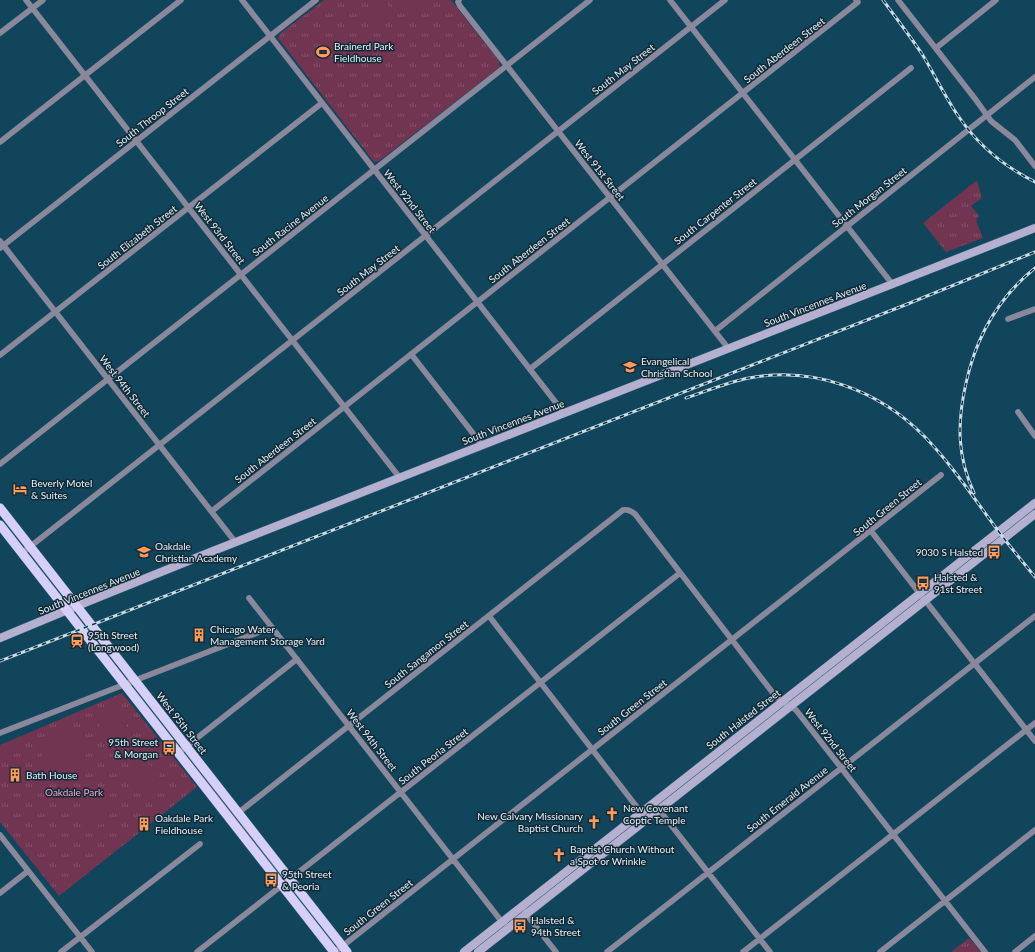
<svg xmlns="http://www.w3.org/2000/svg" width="1035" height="952" font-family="Lato,sans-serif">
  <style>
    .grass { fill: url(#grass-tufts) }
    .garden { fill: #713451 }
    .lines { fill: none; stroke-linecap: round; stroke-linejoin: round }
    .street-casing { stroke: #356479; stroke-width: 6 }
    .secondary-casing { stroke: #356479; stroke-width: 9 }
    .primary-casing { stroke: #356479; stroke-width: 10 }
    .street { stroke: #8b889c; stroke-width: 5.5 }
    .secondary { stroke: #b5b0d0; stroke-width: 8 }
    .primary { stroke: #d6d0f8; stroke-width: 9 }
    .rail-casing { stroke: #c6deeb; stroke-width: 3 }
    .rail { stroke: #142933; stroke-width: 1.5; stroke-dasharray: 4.5; stroke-linecap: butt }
    .labels { text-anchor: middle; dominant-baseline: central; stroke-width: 3; stroke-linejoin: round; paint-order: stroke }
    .poi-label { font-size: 10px; fill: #def2fe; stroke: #142933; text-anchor: start }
    .street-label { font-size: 10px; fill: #def2fe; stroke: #142933 }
    .park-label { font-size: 10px; fill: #f4a7c8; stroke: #142933 }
  </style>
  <defs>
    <pattern id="grass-tufts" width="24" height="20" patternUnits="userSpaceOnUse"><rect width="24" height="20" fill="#713451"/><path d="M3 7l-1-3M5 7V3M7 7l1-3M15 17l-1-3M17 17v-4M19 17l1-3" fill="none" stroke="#85526b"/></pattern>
  </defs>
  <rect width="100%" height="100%" fill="#10455c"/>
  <path class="grass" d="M324 0H451L499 61 500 67 379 161 374 162 278 38 281 33Z
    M977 180 982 198 971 206 979 216 976 220 983 238 946 252 923 223Z
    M122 693 197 787 59 896 0 822V745Z
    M197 766 274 865V866L272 867 195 768Z
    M969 938 981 952H951Z"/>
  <path class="garden" d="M401 0H434L414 16Z
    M385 2 393 12 377 24 369 14Z
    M117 708C131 715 128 734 115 739L103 734 99 725C100 714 108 712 117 708Z
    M66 730C105 742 77 793 53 774 48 770 43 756 39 750L40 744Z
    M21 737 25 748 6 756 1 745Z
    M140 759 158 771 159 777 148 794C139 793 131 788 129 779L131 772Z
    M91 800C103 799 108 807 110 819L92 829 88 827 77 808Z"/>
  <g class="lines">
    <g class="street-casing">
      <path id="street" d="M26 0 400 478
        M242 0 564 413
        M459 0 458 2 460 6 728 348
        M670 0 893 285
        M898 0 976 100 991 121 1015 140 1035 166
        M0 33 43 0
        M936 48 996 0
        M0 142 181 0
        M0 241 236 543
        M0 248 316 0
        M1008 319 1035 309
        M715 331 1035 77
        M411 354 482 445
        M0 355 322 103
        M530 369 911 68
        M1018 412 1035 436
        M0 464 590 0
        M212 511 858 2 856 0
        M871 531 1035 741
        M22 553 725 0
        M249 598 502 922 505 923
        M489 616 643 815
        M0 733 272 627
        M178 753 297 659
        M657 807 770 952
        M238 813 623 510C628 509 631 511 635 514L776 697 796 710 985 952
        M0 835 92 952
        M0 893 28 871
        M525 911 526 914 556 952
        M61 952 200 844
        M197 952 680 573
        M335 952 941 475
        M607 952 1035 616
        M743 952 1035 723
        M880 952 1035 830
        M1015 952 1035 936"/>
    </g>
    <g class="secondary-casing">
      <path id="secondary" d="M0 638 77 606 213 551 1035 228
        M464 952 1035 503
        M478 952 1035 514"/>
    </g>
    <g class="primary-casing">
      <path id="primary" d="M0 508 347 952
        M0 525 334 952"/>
    </g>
    <use href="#street" class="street"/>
    <use href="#secondary" class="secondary"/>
    <use href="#primary" class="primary"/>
    <g class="rail-casing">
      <path id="rail" d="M883 0C896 18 910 36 922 54 935 75 945 97 959 117 978 145 1005 167 1035 182
        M686 398C707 391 728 382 749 378 814 366 879 390 925 437 953 466 975 500 999 532 1011 548 1023 562 1035 577
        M974 493C957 456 957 423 966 383 976 337 998 298 1035 268
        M0 661 905 305 1035 252"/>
    </g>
    <use href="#rail" class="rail"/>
  </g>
  <defs>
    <g id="stadium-bare" transform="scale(1.08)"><path d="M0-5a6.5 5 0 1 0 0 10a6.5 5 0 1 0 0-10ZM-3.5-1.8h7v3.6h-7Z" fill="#ff9b5a" stroke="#142933" stroke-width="2.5" paint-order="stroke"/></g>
    <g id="school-bare" transform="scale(1.08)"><path d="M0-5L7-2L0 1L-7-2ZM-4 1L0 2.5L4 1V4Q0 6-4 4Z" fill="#ff9b5a" stroke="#142933" stroke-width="2.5" paint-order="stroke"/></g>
    <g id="hotel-bare" transform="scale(1.08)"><path d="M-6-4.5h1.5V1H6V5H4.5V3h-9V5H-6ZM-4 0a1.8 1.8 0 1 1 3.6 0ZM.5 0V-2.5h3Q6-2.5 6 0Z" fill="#ff9b5a" stroke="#142933" stroke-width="2.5" paint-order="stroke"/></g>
    <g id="bus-bare" transform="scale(1.08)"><path d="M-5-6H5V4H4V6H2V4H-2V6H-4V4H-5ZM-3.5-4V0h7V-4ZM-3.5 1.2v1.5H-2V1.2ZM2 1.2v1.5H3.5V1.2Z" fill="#ff9b5a" stroke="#142933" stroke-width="2.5" paint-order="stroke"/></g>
    <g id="building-bare" transform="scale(1.08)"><path d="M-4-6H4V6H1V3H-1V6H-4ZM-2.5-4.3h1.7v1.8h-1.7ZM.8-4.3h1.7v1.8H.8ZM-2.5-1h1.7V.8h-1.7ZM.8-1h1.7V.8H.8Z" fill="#ff9b5a" stroke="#142933" stroke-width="2.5" paint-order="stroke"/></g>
    <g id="station-bare" transform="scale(1.08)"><path d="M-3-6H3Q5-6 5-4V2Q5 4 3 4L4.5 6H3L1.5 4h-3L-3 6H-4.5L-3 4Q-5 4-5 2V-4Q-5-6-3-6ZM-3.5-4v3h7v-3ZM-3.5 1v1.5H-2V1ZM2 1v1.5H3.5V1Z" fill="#ff9b5a" stroke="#142933" stroke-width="2.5" paint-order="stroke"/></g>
    <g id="church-bare" transform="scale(1.08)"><path d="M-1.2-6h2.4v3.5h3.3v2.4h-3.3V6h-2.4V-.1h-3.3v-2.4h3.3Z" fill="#ff9b5a" stroke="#142933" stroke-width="2.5" paint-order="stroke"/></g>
  </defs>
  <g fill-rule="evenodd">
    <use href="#stadium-bare" x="323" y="52"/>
    <use href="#school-bare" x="630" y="367"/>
    <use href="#hotel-bare" x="20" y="489"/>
    <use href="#school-bare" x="144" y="552"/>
    <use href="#bus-bare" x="994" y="552"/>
    <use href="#bus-bare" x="923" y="583"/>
    <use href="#building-bare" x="199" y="635"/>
    <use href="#station-bare" x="77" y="641"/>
    <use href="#bus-bare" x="169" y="748"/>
    <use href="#building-bare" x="15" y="775"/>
    <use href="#church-bare" x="612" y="814"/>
    <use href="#church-bare" x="594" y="822"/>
    <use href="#building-bare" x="144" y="824"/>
    <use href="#church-bare" x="559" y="855"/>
    <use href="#bus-bare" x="271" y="880"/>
    <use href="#bus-bare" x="520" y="926"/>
  </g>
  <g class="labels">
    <g class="poi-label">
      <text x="334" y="46">Brainerd Park<tspan x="334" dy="12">Fieldhouse</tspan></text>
      <text x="641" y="361">Evangelical<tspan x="641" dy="12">Christian School</tspan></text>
      <text x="31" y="483">Beverly Motel<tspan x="31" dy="12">&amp; Suites</tspan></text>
      <text x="155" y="546">Oakdale<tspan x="155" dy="12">Christian Academy</tspan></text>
      <text x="983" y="552" text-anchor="end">9030 S Halsted</text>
      <text x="934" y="577">Halsted &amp;<tspan x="934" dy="12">91st Street</tspan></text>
      <text x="210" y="629">Chicago Water<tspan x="210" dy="12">Management Storage Yard</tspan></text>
      <text x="88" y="635">95th Street<tspan x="88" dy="12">(Longwood)</tspan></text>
      <text x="158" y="742" text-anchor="end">95th Street<tspan x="158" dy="12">&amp; Morgan</tspan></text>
      <text x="26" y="775">Bath House</text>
      <text x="623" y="808">New Covenant<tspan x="623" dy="12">Coptic Temple</tspan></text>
      <text x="583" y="816" text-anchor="end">New Calvary Missionary<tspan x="583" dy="12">Baptist Church</tspan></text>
      <text x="155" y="818">Oakdale Park<tspan x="155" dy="12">Fieldhouse</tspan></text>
      <text x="570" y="849">Baptist Church Without<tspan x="570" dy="12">a Spot or Wrinkle</tspan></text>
      <text x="282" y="874">95th Street<tspan x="282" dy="12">&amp; Peoria</tspan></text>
      <text x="531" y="920">Halsted &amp;<tspan x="531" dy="12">94th Street</tspan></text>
    </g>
    <g class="street-label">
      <text transform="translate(784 50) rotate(-38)">South Aberdeen Street</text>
      <text transform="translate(623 69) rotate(-38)">South May Street</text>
      <text transform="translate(152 117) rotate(-38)">South Throop Street</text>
      <text transform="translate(600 170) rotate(52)">West 91st Street</text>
      <text transform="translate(869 197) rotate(-38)">South Morgan Street</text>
      <text transform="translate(410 201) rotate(52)">West 92nd Street</text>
      <text transform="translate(715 211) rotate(-38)">South Carpenter Street</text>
      <text transform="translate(290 225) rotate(-38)">South Racine Avenue</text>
      <text transform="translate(220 233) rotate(52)">West 93rd Street</text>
      <text transform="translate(137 237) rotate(-38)">South Elizabeth Street</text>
      <text transform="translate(529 250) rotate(-38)">South Aberdeen Street</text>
      <text transform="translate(368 270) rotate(-38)">South May Street</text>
      <text transform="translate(815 304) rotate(-21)">South Vincennes Avenue</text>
      <text transform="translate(125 386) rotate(52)">West 94th Street</text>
      <text transform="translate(513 422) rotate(-21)">South Vincennes Avenue</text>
      <text transform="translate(275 450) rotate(-38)">South Aberdeen Street</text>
      <text transform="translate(887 507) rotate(-39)">South Green Street</text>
      <text transform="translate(89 591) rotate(-22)">South Vincennes Avenue</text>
      <text transform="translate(426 654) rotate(-38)">South Sangamon Street</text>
      <text transform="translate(632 707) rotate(-38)">South Green Street</text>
      <text transform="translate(743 719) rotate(-38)">South Halsted Street</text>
      <text transform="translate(182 723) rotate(52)">West 95th Street</text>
      <text transform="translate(372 740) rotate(52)">West 94th Street</text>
      <text transform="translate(831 740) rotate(52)">West 92nd Street</text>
      <text transform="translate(433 756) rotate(-38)">South Peoria Street</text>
      <text transform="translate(787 799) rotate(-38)">South Emerald Avenue</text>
      <text transform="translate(378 907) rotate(-38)">South Green Street</text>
    </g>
    <g class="park-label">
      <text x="74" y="792">Oakdale Park</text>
    </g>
  </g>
</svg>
